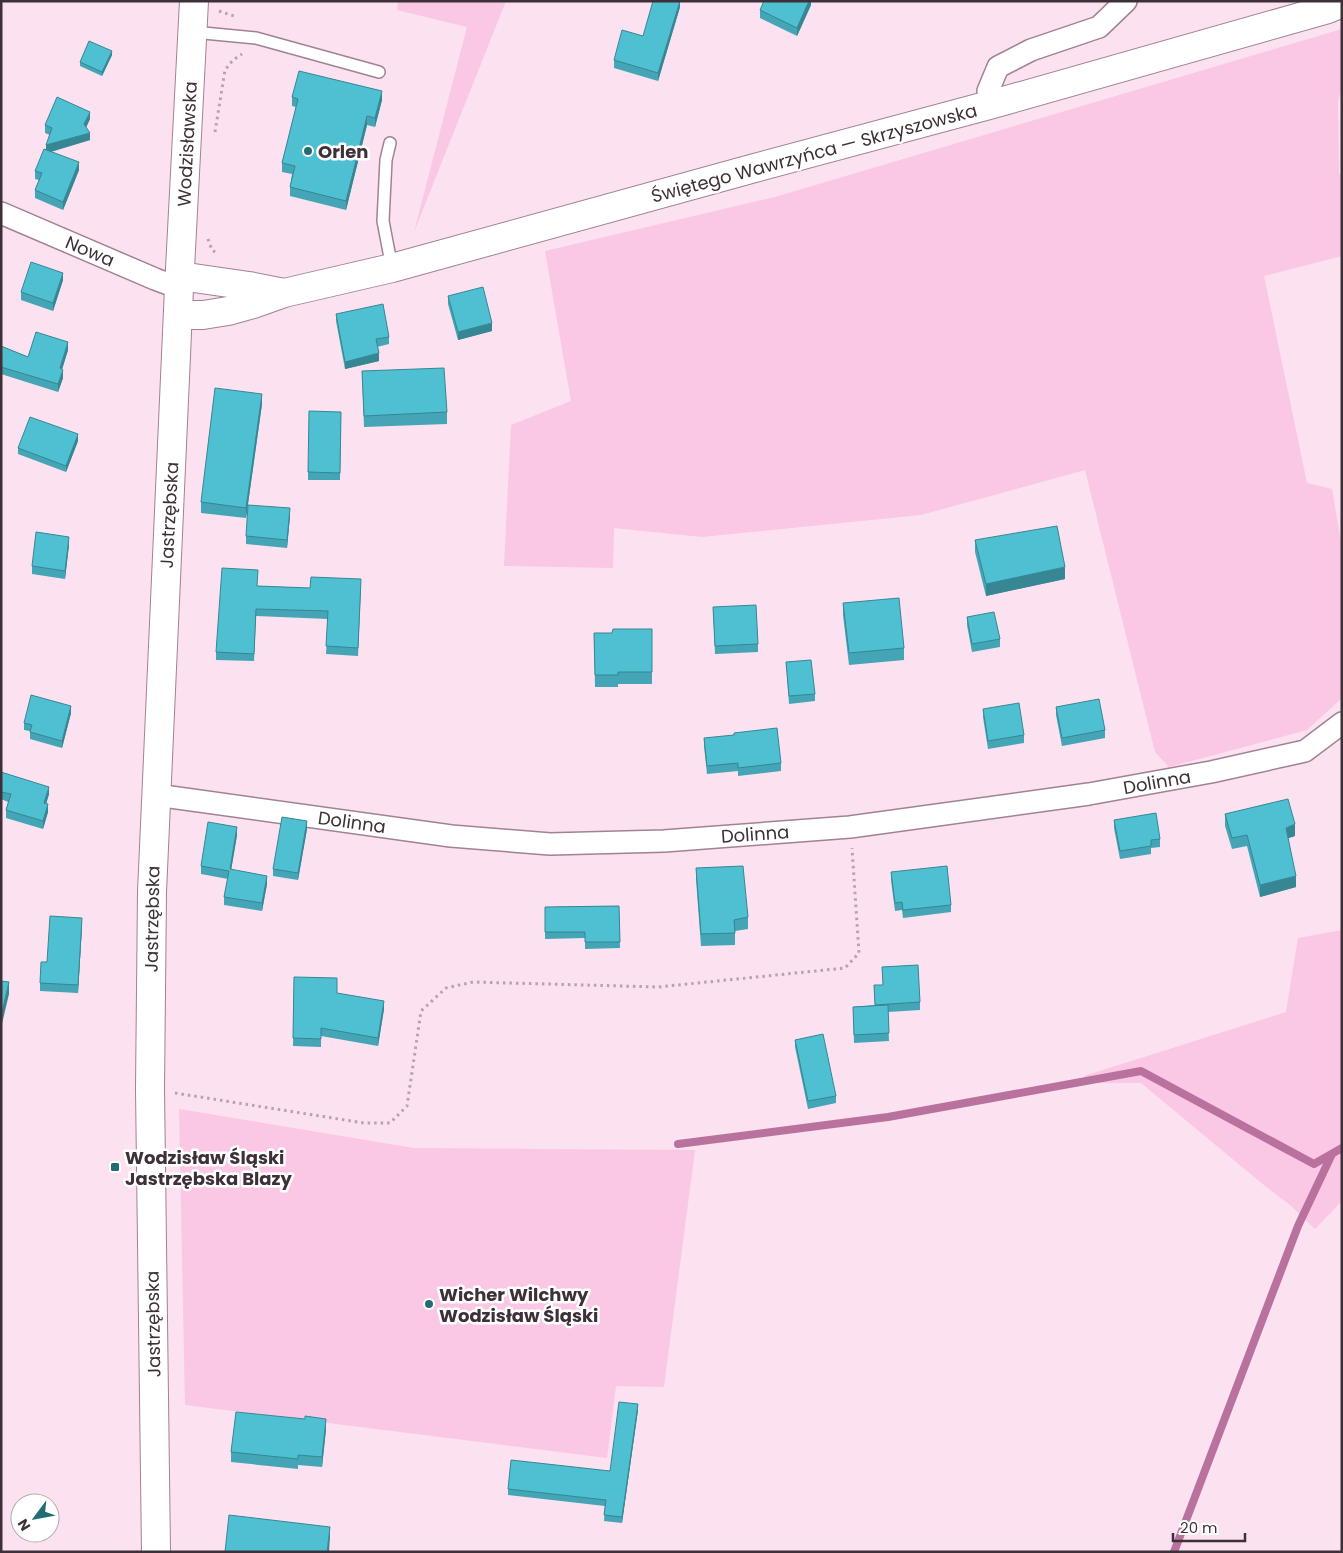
<svg xmlns="http://www.w3.org/2000/svg" width="1343" height="1553" font-family="Poppins,sans-serif">
  <style>
    .green { fill: #fac7e4 }
    .lines { fill: none; stroke-linecap: round; stroke-linejoin: round }
    .stream { stroke: #b9729d; stroke-width: 8 }
    .service-casing { stroke: #a18294; stroke-width: 14 }
    .minor-casing { stroke: #a18294; stroke-width: 24 }
    .tertiary-casing { stroke: #a18294; stroke-width: 30 }
    .secondary-casing { stroke: #a18294; stroke-width: 30 }
    .path { stroke: #b8a2ae; stroke-width: 3; stroke-dasharray: 2.5 4; stroke-linecap: butt }
    .service { stroke: #fff; stroke-width: 11 }
    .minor { stroke: #fff; stroke-width: 21 }
    .tertiary { stroke: #fff; stroke-width: 28 }
    .secondary { stroke: #fff; stroke-width: 28 }
    .wall { fill: #43a5b5 }
    .shaded-wall { fill: #378693 }
    .building { fill: #4ec0d2; stroke: #378693 }
    .poi-dot { fill: #226c76; stroke: #fff; stroke-width: 2 }
    .labels { text-anchor: middle; dominant-baseline: central; stroke-width: 5; stroke-linejoin: round; paint-order: stroke }
    .street-label { font-size: 18px; fill: #3d3038; stroke: #fff }
    .poi-label { font-size: 18px; font-weight: bold; fill: #3d3038; stroke: #fff; text-anchor: start }
  </style>
  <rect width="100%" height="100%" fill="#fce1f0"/>
  <path class="green" d="M398 1H506L414 232 467 27 397 10Z
    M1342 29V86L1338 103 1339 174 1342 175V256L1264 276 1307 483 1332 489 1342 548V698L1307 730 1169 767 1155 752 1085 470 921 515 702 537 614 528 613 568 504 566 511 425 571 401 545 251 775 197Z
    M1342 930V1201L1315 1229 1290 1205 1265 1186 1141 1083H1094L1084 1076 1286 1012 1298 938Z
    M179 1109 414 1148 695 1150 664 1387 616 1386 607 1458 185 1405Z"/>
  <g class="lines">
    <path class="stream" d="M678 1144 888 1117 1141 1071 1314 1164 1342 1148
      M1174 1552 1298 1226 1332 1154"/>
    <g class="service-casing">
      <path id="service" d="M193 32 256 38 379 72
        M390 143 386 160 383 221 392 268"/>
    </g>
    <g class="minor-casing">
      <path id="minor" d="M993 104 988 91 998 67 1031 50 1099 27 1126 1
        M1 213 155 279 179 288
        M156 795 451 836 550 844 664 841 850 827 1089 794 1211 772 1305 751 1342 723"/>
    </g>
    <g class="tertiary-casing">
      <path id="tertiary" d="M180 276 249 286 284 293
        M178 315H203L228 311 253 304 284 293 392 268 751 169 993 104 1328 9 1342 3"/>
    </g>
    <g class="secondary-casing">
      <path id="secondary" d="M156 1552 150 1089 152 892 179 288 194 1"/>
    </g>
    <path class="path" d="M219 11 234 16
      M215 132 225 70 233 60 242 54
      M208 239 212 250 218 254
      M175 1093 364 1123H390L407 1106 421 1011 446 988 473 982 658 987 845 968 859 953 852 848"/>
    <use href="#service" class="service"/>
    <use href="#minor" class="minor"/>
    <use href="#tertiary" class="tertiary"/>
    <use href="#secondary" class="secondary"/>
  </g>
  <path class="wall" d="M680 1V7L658 81 614 68V60L643 36Z
    M811 1V5L797 36 760 18V10Z
    M112 55 102 76 80 66V62Z
    M292 97 382 100 375 127 367 125 346 210 290 196V187L292 174 282 172V163L296 107 292 106Z
    M90 119 86 127 90 140 51 152 79 170 63 210 35 198V190L39 180 35 179V171L46 149 50 135 45 133V125Z
    M63 280 53 311 21 300V292Z
    M448 296 492 331 458 340 448 304Z
    M336 314 389 337V344L377 347 379 361 345 369 336 321Z
    M1 346 28 357 68 350 62 369 63 378 58 392 1 374Z
    M362 371 447 412V424L364 427Z
    M262 404 246 518 201 513V502Z
    M341 412 340 480H308V472Z
    M78 441 66 472 18 454V448Z
    M290 516 287 548 246 544V536Z
    M975 540 1065 579 986 596 975 552Z
    M69 545 65 579 32 574V566Z
    M257 586 310 588 361 587 358 656 326 654 328 619 256 616 254 661 216 660V652Z
    M843 603 904 648V660L849 665 843 615Z
    M713 607 758 644V652L715 654Z
    M967 617 1000 639V647L972 652 967 625Z
    M652 629V684H618V687H595L594 633H612Z
    M786 662 815 694V701L789 704Z
    M1056 707 1105 730V738L1062 746 1056 715Z
    M983 709 1024 735V743L988 749 983 717Z
    M71 713 62 748 30 739V731L24 730V723Z
    M704 738 781 763V771L738 776V771L707 774 704 746Z
    M1 772 49 794 46 804 48 812 43 829 6 818V810L8 802 1 799Z
    M1225 814 1295 836 1288 838 1296 887 1260 897 1247 846 1232 849 1225 826Z
    M1114 820 1160 839V847L1151 848V854L1120 859 1114 828Z
    M307 829 298 880 273 876V869Z
    M237 835 231 870 267 884 262 911 224 905V897L228 879 201 874V866Z
    M696 868 748 917V929L735 931V945L701 946 696 879Z
    M891 872 951 905V912L903 918 902 910 895 911 891 880Z
    M619 906 620 948 585 949V938L545 939V907Z
    M82 926 78 993 40 991V983L47 962Z
    M882 967 920 1002V1010L888 1012 889 1041 854 1043 853 1007 875 1005 874 985H883Z
    M294 977 337 993 384 1009 378 1046 321 1036V1047L293 1046Z
    M795 1040 836 1096V1103L808 1109 795 1047Z
    M638 1410 622 1523 604 1521 605 1506 508 1495V1489L610 1471Z
    M305 1419 326 1429 322 1467 298 1465V1469L231 1462V1452Z"/>
  <path class="shaded-wall" d="M680 1V7L658 81V73Z
    M809 1H811V5L797 36V28Z
    M112 51V55L102 76V72Z
    M382 91V100L375 127V118Z
    M90 112V119L84 132V124Z
    M367 116V125L346 210V201Z
    M90 133V140L46 153V145Z
    M79 162V170L63 210V202Z
    M63 273V280L53 311V303Z
    M492 323V331L458 340V332Z
    M68 342V350L60 376V368Z
    M379 353V361L345 369V362Z
    M63 370V378L58 392V384Z
    M262 394V404L246 518V508Z
    M78 434V441L66 472V466Z
    M290 508V516L287 548V540Z
    M69 537V545L65 579V571Z
    M1065 567V579L986 596V584Z
    M71 706V713L62 748V741Z
    M49 787V794L44 811V803Z
    M48 804V812L43 829V821Z
    M307 821V829L298 880V873Z
    M1295 824V836L1286 839V828Z
    M237 827V835L230 877V869Z
    M267 876V884L262 911V903Z
    M1296 876V887L1260 897V885Z
    M82 918V926L78 993V985Z
    M9 982V994L1 1028V1016Z
    M384 1001V1009L378 1046V1038Z
    M638 1404V1410L622 1523V1517Z
    M326 1419V1429L322 1467V1457Z
    M330 1527V1537L329 1552H327Z"/>
  <path class="building" d="M653 1H680L658 73 614 60 622 30 643 36Z
    M764 1H809L797 28 760 10Z
    M89 41 112 51 102 72 80 62Z
    M299 71 382 91 375 118 367 116 346 201 290 187 295 166 282 163 298 99 292 97Z
    M57 97 90 112 84 124 90 133 46 145 52 128 45 125Z
    M44 149 79 162 63 202 35 190 42 173 35 171Z
    M31 262 63 273 53 303 21 292Z
    M483 287 492 323 458 332 448 296Z
    M383 304 389 337 376 339 379 353 345 362 336 314Z
    M36 332 68 342 60 368 63 370 58 384 1 367V346L28 357Z
    M444 368 447 412 364 416 362 371Z
    M215 388 262 394 246 508 201 502Z
    M309 411 341 412 340 473 308 472Z
    M30 417 78 434 66 466 18 448Z
    M248 505 290 508 287 540 246 536Z
    M1057 526 1065 567 986 584 975 540Z
    M36 532 69 537 65 571 32 566Z
    M222 568 258 570 257 586 310 588 311 577 361 579 358 648 326 646 328 611 256 609 254 654 216 652Z
    M899 598 904 648 849 653 843 603Z
    M756 605 758 644 715 646 713 607Z
    M994 612 1000 639 972 644 967 617Z
    M613 629H652V672H618V675H595L594 633H612Z
    M811 660 815 694 789 696 786 662Z
    M31 695 71 706 62 741 30 732 32 725 24 723Z
    M1099 699 1105 730 1062 738 1056 707Z
    M1019 703 1024 735 988 741 983 709Z
    M777 728 781 763 738 768V763L707 766 704 738 734 735V733Z
    M1 772 49 787 44 803 48 804 43 821 6 810 11 794 1 792Z
    M1288 799 1295 824 1286 828 1296 876 1260 885 1247 835 1232 838 1225 814Z
    M1156 813 1160 839 1151 840V846L1120 851 1114 820Z
    M282 817 307 821 298 873 273 869Z
    M208 822 237 827 230 869 267 876 262 903 224 897 229 871 201 866Z
    M743 866 748 917 734 920 735 933 701 934 696 868Z
    M947 866 951 905 903 910 902 902 895 903 891 872Z
    M619 906 620 942H585V932H545V907Z
    M50 916 82 918 78 985 40 983 41 962H47Z
    M918 965 920 1002 875 1005 874 985H883L882 967Z
    M294 977 337 978V993L384 1001 378 1038 321 1028V1039L293 1038Z
    M1 981 9 982 1 1016Z
    M888 1005 889 1033 854 1035 853 1007Z
    M823 1034 836 1096 808 1101 795 1040Z
    M619 1402 638 1404 622 1517 604 1515 606 1500 508 1489 511 1460 610 1471Z
    M236 1412 305 1419V1416L326 1419 322 1457 298 1455V1459L231 1452Z
    M229 1515 330 1527 327 1552H225Z"/>
  <g class="poi-dot">
    <circle cx="308" cy="151" r="5"/>
    <rect x="110" y="1162" width="10" height="10" rx="2.5"/>
    <circle cx="429" cy="1304" r="5"/>
  </g>
  <g class="labels">
    <g class="street-label">
      <text transform="translate(187 144) rotate(-87)">Wodzisławska</text>
      <text transform="translate(814 153) rotate(-15)">Świętego Wawrzyńca — Skrzyszowska</text>
      <text transform="translate(90 251) rotate(23)">Nowa</text>
      <text transform="translate(169 515) rotate(-87)">Jastrzębska</text>
      <text transform="translate(1157 782) rotate(-10)">Dolinna</text>
      <text transform="translate(352 822) rotate(8)">Dolinna</text>
      <text transform="translate(755 834) rotate(-4)">Dolinna</text>
      <text transform="translate(152 919) rotate(-89)">Jastrzębska</text>
      <text transform="translate(153 1324) rotate(-91)">Jastrzębska</text>
    </g>
    <g class="poi-label">
      <text x="318" y="151">Orlen</text>
      <text x="125" y="1157">Wodzisław Śląski<tspan x="125" dy="21">Jastrzębska Blazy</tspan></text>
      <text x="439" y="1294">Wicher Wilchwy<tspan x="439" dy="21">Wodzisław Śląski</tspan></text>
    </g>
  </g>
  <rect width="1343" height="1553" fill="none" stroke="#3d3038" stroke-width="5"/>
  <g transform="translate(35 1518) rotate(238)"><circle r="24" fill="#ffffff" stroke="#b1acaf"/>
  <path d="M0-4L9 19L0 12L-9 19Z" fill="#226c76"/>
  <text y="-8" font-size="14" font-weight="bold" text-anchor="middle" fill="#3d3038">N</text>
  </g>
  <path d="M1173 1533v8h72v-8" fill="none" stroke="#3d3038" stroke-width="2.5"/>
  <text x="1180" y="1533" font-size="15" fill="#3d3038" stroke="#ffffff" stroke-width="4" paint-order="stroke">20 m</text>
</svg>
